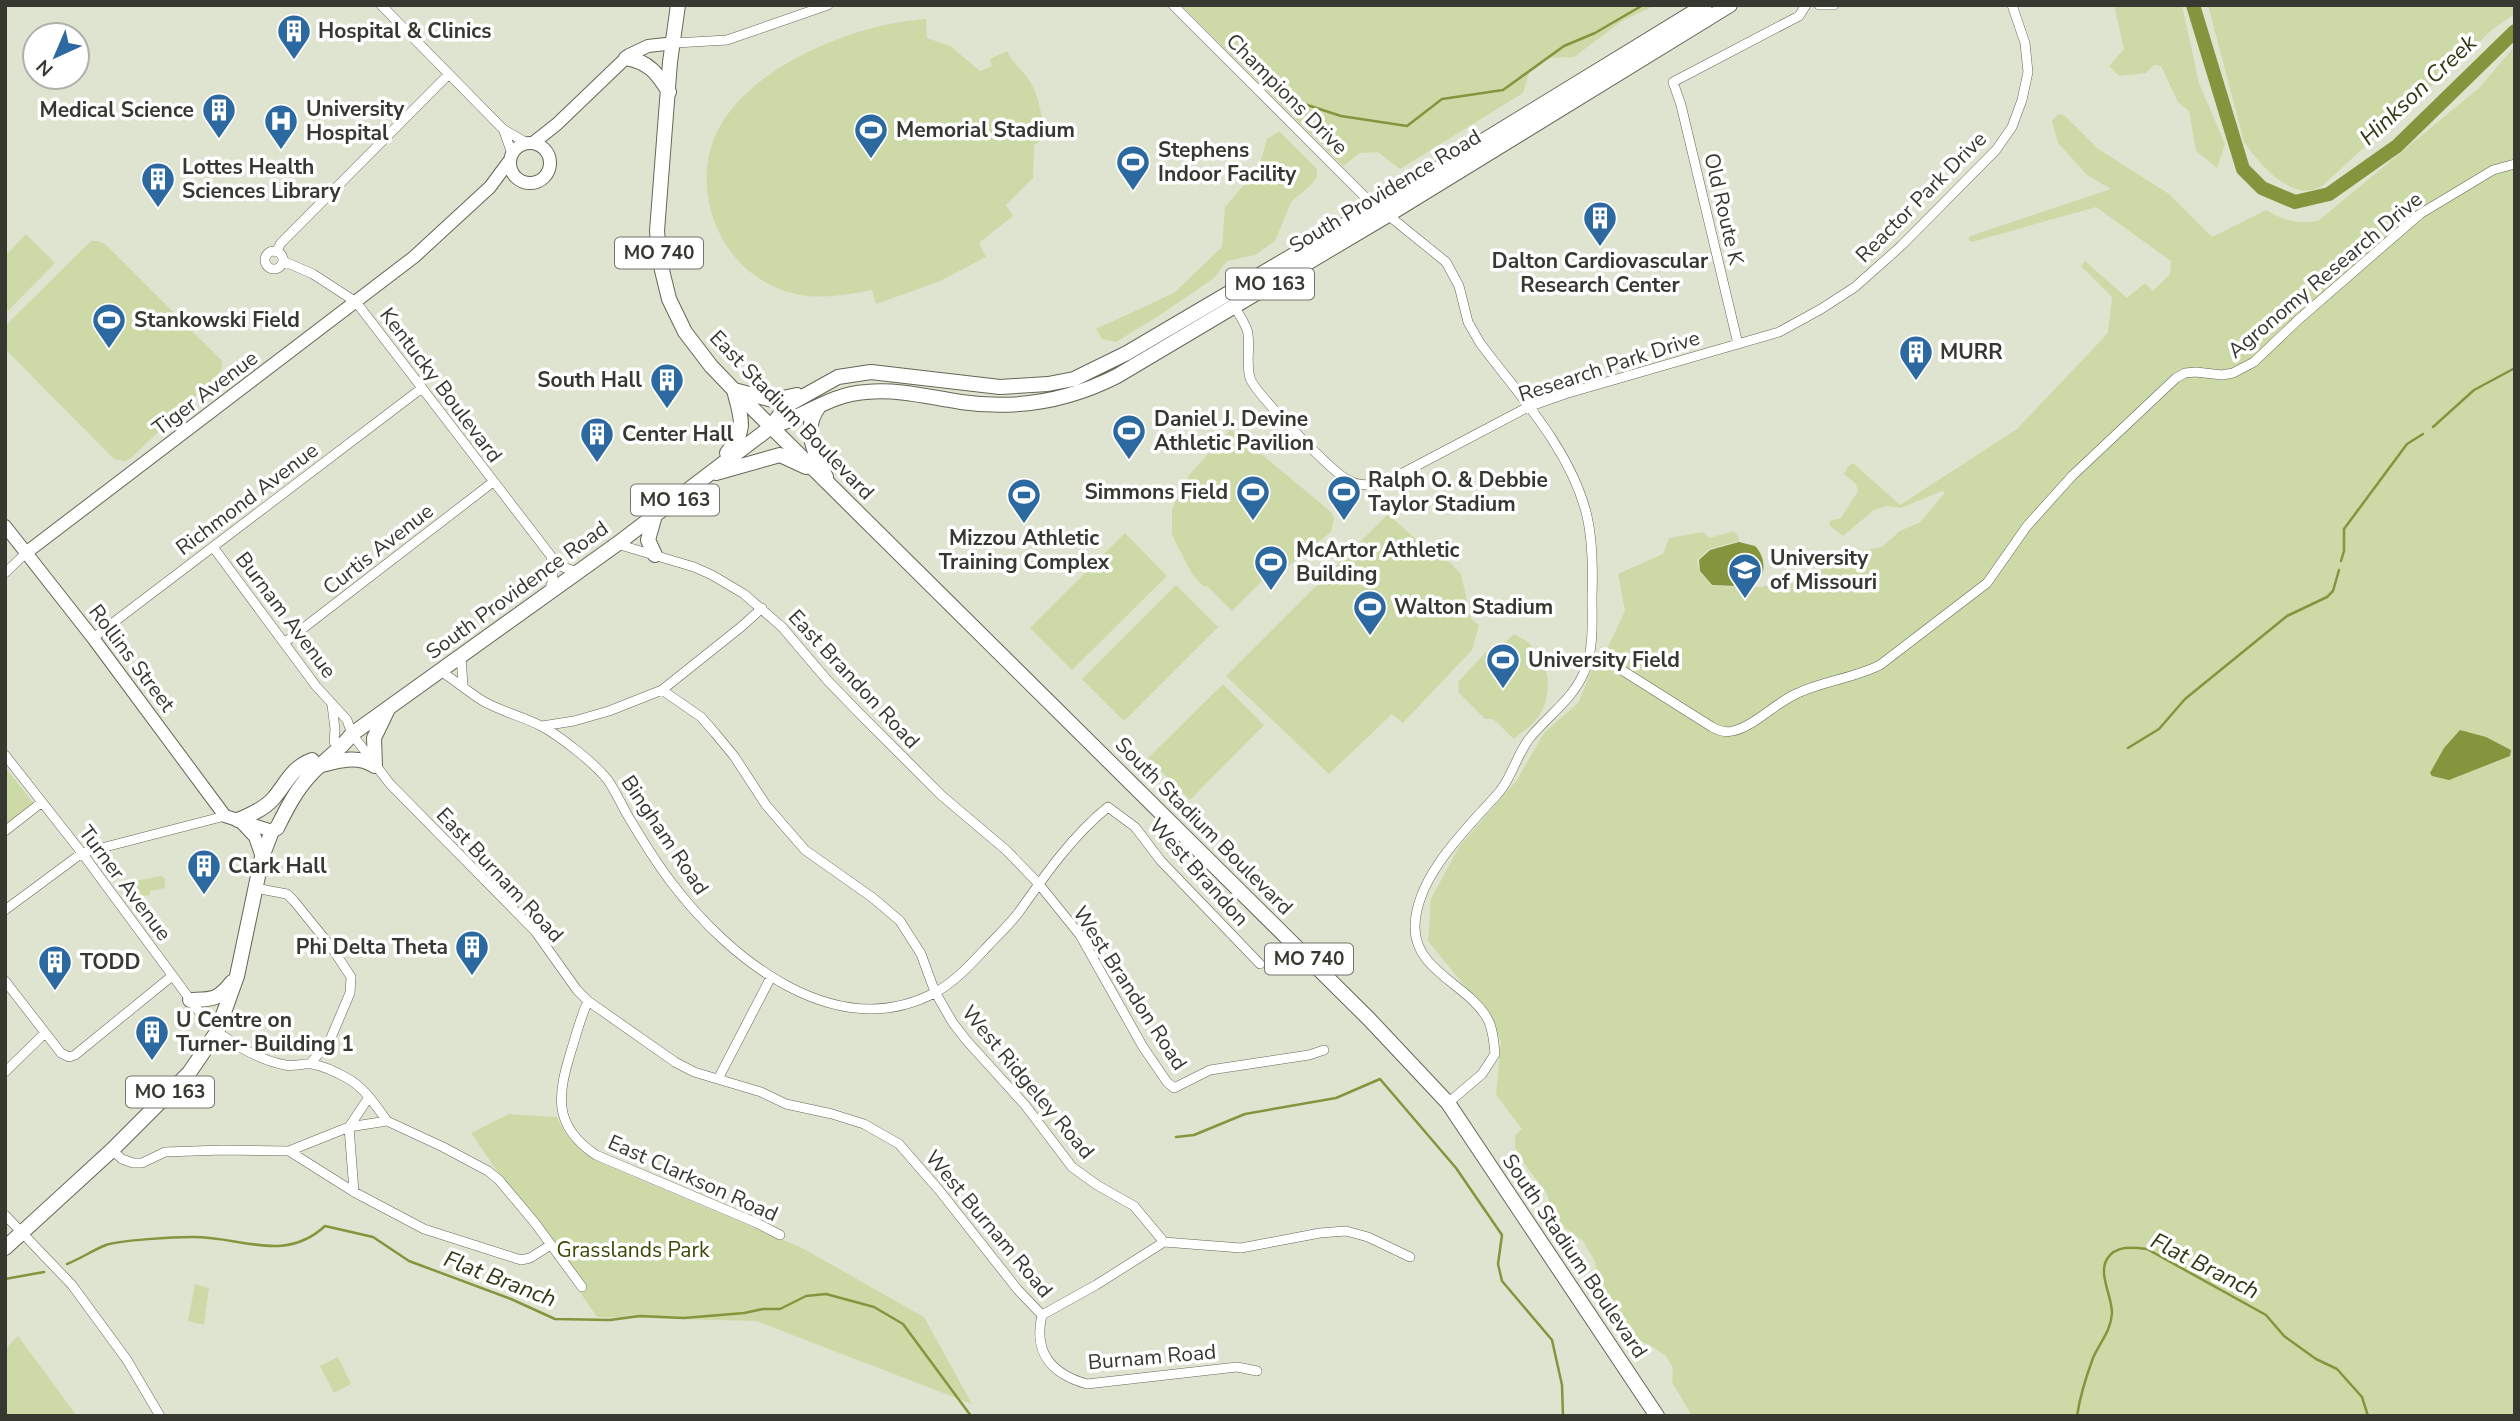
<svg xmlns="http://www.w3.org/2000/svg" width="2520" height="1421" font-family="'Nunito Sans',sans-serif">
  <style>
    .green { fill: #cddaa7 }
    .water { fill: #84953d }
    .lines { fill: none; stroke-linecap: round; stroke-linejoin: round }
    .stream { stroke: #84953d; stroke-width: 2.5 }
    .river { stroke: #84953d; stroke-width: 14 }
    .street-casing { stroke: #636856; stroke-width: 10 }
    .secondary-casing { stroke: #636856; stroke-width: 14 }
    .primary-casing { stroke: #636856; stroke-width: 16 }
    .street { stroke: #fff; stroke-width: 9 }
    .secondary { stroke: #fff; stroke-width: 12 }
    .primary { stroke: #fff; stroke-width: 14 }
    .labels { text-anchor: middle; dominant-baseline: central; stroke-width: 7; stroke-linejoin: round; paint-order: stroke }
    .shield { fill: #fff; stroke: #73746f; stroke-width: 2 }
    .shield-label { font-size: 19px; font-weight: bold; fill: #373931 }
    .poi-label { font-size: 21px; font-weight: bold; fill: #373931; stroke: #fff; text-anchor: start }
    .street-label { font-size: 21px; fill: #373931; stroke: #fff }
    .park-label { font-size: 21px; fill: #3c4702; stroke: #fff }
    .water-label { font-size: 23px; font-style: italic; fill: #323914; stroke: #fff }
  </style>
  <rect width="100%" height="100%" fill="#dee4cf"/>
  <path class="green" d="M1181 5H1656L1622 21 1574 57 1548 58 1529 73 1523 93 1400 169 1378 152 1360 153 1343 166Z
    M2114 5H2182L2199 83 2225 144 2217 168 2196 151 2189 111 2178 102 2161 66 2154 65 2146 73 2119 76 2109 66 2124 49Z
    M2208 5H2515V14L2493 29 2321 187C2317 188 2310 191 2305 191 2279 188 2258 161 2244 142Z
    M926 19 927 38 950 46 980 71 992 66 990 59 1007 51C1013 64 1024 71 1031 83 1041 100 1040 119 1048 136L1034 145 1033 178 1006 205 1013 216 979 243 986 257 938 282 876 304 872 290C842 296 812 301 782 290 715 266 684 178 725 118 763 61 860 23 926 19Z
    M2515 46V1416H1692L1672 1382 1673 1368 1666 1356 1650 1345 1638 1340 1608 1296 1597 1274 1595 1262 1584 1242 1564 1227 1551 1206 1547 1194 1524 1163 1515 1147V1135L1522 1129 1496 1095 1501 1041 1472 995 1428 941 1431 899 1459 847 1517 780 1544 733 1579 702 1601 646 1607 649 1625 611 1618 574 1663 554 1669 538 1703 532 1709 538 1734 531 1739 538V541L1709 549 1697 560 1700 572 1712 586 1761 587 1807 576 1842 561 1855 552 1882 547 1900 531 1920 522 1945 493 1942 491 1901 508 1887 506 1874 510 1843 536 1829 525 1830 521 1841 518 1858 491 1856 484 1844 474 1847 468 1853 463 1900 505 2017 429 2108 333 2112 297 2081 266 2085 261 2127 298 2145 283 2153 291 2170 274 2171 261 2096 207 1972 242 1968 239 1970 236 2111 189 2087 175 2058 143 2052 121 2058 114 2065 116 2097 148 2169 194 2212 237 2266 210C2284 221 2298 224 2318 221L2479 88Z
    M1279 131 1317 169V177L1310 186 1291 202 1275 241 1255 255 1227 261 1214 278 1160 315 1116 342 1102 339 1096 329 1174 293 1222 247 1225 207 1259 167 1267 139Z
    M26 234 55 263 8 311 5 308V256Z
    M91 241H98L105 244 222 361V368L218 375 131 458 125 461 114 459 5 349V326Z
    M1231 429 1331 512 1334 518 1331 532 1277 575 1264 579 1232 611 1208 587 1203 586 1192 574 1172 535V509L1189 475Z
    M1388 514 1420 543 1442 554 1461 574 1471 619 1479 625 1472 650 1403 723 1392 714 1329 774 1226 676Z
    M1125 533 1167 576 1072 670 1030 628Z
    M1176 585 1218 627 1124 721 1082 679Z
    M1514 634C1520 638 1527 640 1532 646 1552 665 1553 700 1535 721 1529 728 1520 733 1514 739L1493 719H1485L1459 693 1458 682 1486 652 1494 653Z
    M1223 684 1264 725 1190 800 1148 758Z
    M5 767 34 804 5 826Z
    M162 876 165 880V888L150 891V895L135 897 134 881Z
    M509 1114 557 1117C566 1138 577 1148 596 1161L802 1248 924 1317 972 1404 756 1321 597 1317 471 1133Z
    M195 1284 209 1288 204 1325 188 1321Z
    M18 1336 77 1416H5V1349Z
    M338 1357 351 1384 334 1393 320 1366Z"/>
  <path class="water" d="M1739 542 1755 546C1767 558 1768 582 1747 585 1736 587 1723 585 1712 585L1700 571 1699 560 1710 550Z
    M2460 730 2486 737 2511 750 2510 756 2449 780 2432 776 2430 773 2444 748Z"/>
  <g class="lines">
    <path class="stream" d="M1298 102 1341 116 1407 126 1442 99 1503 90 1564 46 1595 33 1643 5
      M2433 427 2474 390 2515 368
      M2341 561 2344 551V529L2407 444 2423 434
      M2128 748 2159 729 2185 699 2287 616 2327 597 2333 591 2339 570
      M1176 1137 1194 1135 1245 1114 1336 1098 1380 1079 1456 1168 1502 1235 1498 1264 1502 1281 1552 1340 1562 1385 1563 1416
      M67 1264C80 1259 93 1250 106 1245 121 1240 174 1237 192 1237 240 1236 284 1264 325 1226L373 1237 409 1261 511 1299 555 1319 610 1320 640 1316 684 1318 744 1313 763 1309H780L806 1296 826 1294 874 1307 903 1324 971 1416
      M5 1279 44 1272
      M2077 1416C2080 1396 2086 1377 2093 1358 2100 1342 2111 1331 2112 1313 2112 1296 2098 1274 2107 1259 2116 1245 2132 1247 2147 1249L2266 1315 2284 1336 2316 1359 2337 1369 2362 1397 2368 1416"/>
    <path class="river" d="M2193 5 2243 169 2262 188 2295 202 2329 194 2397 146 2515 31"/>
    <g class="street-casing">
      <path id="street" d="M381 5 503 129 527 143
        M1173 5 1375 207
        M1819 5H1834
        M675 43 727 40 828 5
        M504 131 512 154
        M1388 215 1446 262 1459 286 1468 322 1480 343C1519 395 1569 448 1586 512 1593 539 1593 569 1592 597 1592 620 1594 648 1585 670 1574 699 1547 716 1529 739 1515 758 1511 781 1494 798 1464 831 1416 878 1415 926 1414 971 1468 984 1487 1018 1493 1028 1494 1043 1495 1054L1482 1074 1448 1103
        M265 260a9 9 0 1 1 18 0a9 9 0 1 1-18 0Z
        M276 252 281 243 449 74
        M283 261 313 274 356 302 551 556 560 566 577 572
        M1234 305C1238 314 1247 325 1248 334 1250 349 1246 364 1250 378 1255 393 1332 472 1348 480 1358 486 1369 485 1380 485L1528 407 1565 394 1779 332 1821 309 1855 287 1901 246 1996 150 2012 127 2022 100 2028 72 2025 43 2012 5
        M1738 344 1681 105 1673 82 1799 16 1806 5
        M617 544 694 567 712 575 744 594 782 627 828 681 861 715 941 795 1006 850 1038 883 1080 935 1143 1047 1167 1082 1174 1088 1210 1070 1309 1055 1324 1050
        M213 547 316 686 347 720 352 734 390 784 535 931 577 990 588 1001 675 1062 694 1072 761 1092 786 1104 832 1114 864 1124 899 1144 939 1190 1018 1290 1042 1315C1033 1353 1052 1374 1087 1384L1237 1367 1257 1371
        M5 573 27 552
        M549 592 553 579 551 558
        M93 638 422 388
        M284 643 493 482
        M461 655 463 686
        M1588 658 1609 662 1712 727C1719 731 1725 733 1733 731 1755 726 1776 702 1798 693 1824 681 1854 678 1880 665L1987 583 2027 526 2072 476 2176 378 2185 373 2196 372 2222 375 2233 373 2254 362 2298 320 2420 214 2493 170 2515 164
        M440 671C455 680 468 692 483 701 502 712 522 716 541 726 559 735 594 763 607 779 615 790 621 804 628 816 641 838 655 861 671 882 729 959 836 1046 936 992 956 981 972 963 987 947 998 935 1010 924 1019 912 1045 875 1073 835 1108 807L1135 827 1161 861 1260 964
        M662 690 701 717 715 733 734 756 766 805 805 850 873 898 900 921 921 954 935 992 953 1023 967 1041 1025 1105 1072 1167 1097 1185 1134 1206 1164 1242
        M332 705 335 729 334 742
        M542 726 574 721 609 711 662 690 741 627 762 608
        M5 755 82 853 206 1021C226 1041 256 1059 285 1065 294 1067 303 1063 312 1064 323 1066 338 1073 347 1078 365 1088 376 1106 387 1121
        M5 831 42 802
        M255 888 287 894 294 901 332 948 351 977 350 993 330 1040 310 1064
        M5 910 82 853 225 816
        M5 981 61 1053 69 1057 75 1055 172 976
        M588 1001C581 1016 577 1032 572 1048 558 1093 551 1125 596 1155L757 1223 780 1235
        M5 1072 45 1033
        M718 1079 771 977
        M112 1150 122 1159 133 1163H142L165 1152 223 1150 289 1151 349 1127 387 1121 443 1147 488 1171 499 1180 535 1223 582 1287
        M289 1151 354 1192 424 1229 521 1260 530 1258 549 1246
        M354 1192 349 1127 369 1097
        M5 1215 72 1285 127 1360 160 1416
        M1164 1242 1241 1248 1320 1233 1346 1231 1368 1237 1410 1257
        M1042 1315 1096 1285 1164 1242"/>
    </g>
    <g class="secondary-casing">
      <path id="secondary" d="M510 163a20 20 0 1 1 40 0a20 20 0 1 1-40 0Z
        M533 143 557 124 629 55 648 46 675 43
        M5 526 93 638 225 816 272 831
        M27 552 414 257 490 187 510 160
        M241 822 255 837 262 857"/>
    </g>
    <g class="primary-casing">
      <path id="primary" d="M678 5 670 62 657 231 660 262 669 299 685 332 711 366 734 390 1369 1019 1448 1103 1657 1416
        M626 58C649 62 657 73 669 92
        M818 408C802 429 815 454 826 477
        M771 427C804 417 830 394 866 392 901 389 927 397 961 402 1016 410 1068 401 1117 376L1388 215 1730 5
        M727 453C748 430 741 418 734 390L773 400 797 395
        M716 473 780 455 806 467
        M655 515 648 540 655 555
        M322 765C341 760 358 755 375 766
        M375 766 374 738 387 711
        M238 820C250 815 264 809 273 799 286 784 292 767 312 760
        M190 1000C212 999 217 1001 232 982
        M5 1248 112 1150 189 1073 217 1032 237 976 262 857 272 831 277 828C287 808 297 788 313 772 326 759 341 749 352 734L617 544 771 427 786 406 838 377 871 372 1000 387 1048 384 1074 379 1127 353 1375 207 1705 5"/>
    </g>
    <use href="#street" class="street"/>
    <use href="#secondary" class="secondary"/>
    <use href="#primary" class="primary"/>
  </g>
  <defs>
    <g id="building-pin" transform="scale(1.75)"><path d="M0 17L-7.5 6A9.5 9.5 0 1 1 7.5 6Z" fill="#2b69a0" stroke="#fff"/><path d="M-4-6H4V6H1V3H-1V6H-4ZM-2.5-4.3h1.7v1.8h-1.7ZM.8-4.3h1.7v1.8H.8ZM-2.5-1h1.7V.8h-1.7ZM.8-1h1.7V.8H.8Z" fill="#fff"/></g>
    <g id="hospital-pin" transform="scale(1.75)"><path d="M0 17L-7.5 6A9.5 9.5 0 1 1 7.5 6Z" fill="#2b69a0" stroke="#fff"/><path d="M-5-5h3v3.5h4V-5h3V5h-3V1.5h-4V5h-3Z" fill="#fff"/></g>
    <g id="stadium-pin" transform="scale(1.75)"><path d="M0 17L-7.5 6A9.5 9.5 0 1 1 7.5 6Z" fill="#2b69a0" stroke="#fff"/><path d="M0-5a6.5 5 0 1 0 0 10a6.5 5 0 1 0 0-10ZM-3.5-1.8h7v3.6h-7Z" fill="#fff"/></g>
    <g id="university-pin" transform="scale(1.75)"><path d="M0 17L-7.5 6A9.5 9.5 0 1 1 7.5 6Z" fill="#2b69a0" stroke="#fff"/><path d="M0-5L7-2L0 1L-7-2ZM-4 1L0 2.5L4 1V4Q0 6-4 4Z" fill="#fff"/></g>
  </defs>
  <g fill-rule="evenodd">
    <use href="#building-pin" x="294" y="31"/>
    <use href="#building-pin" x="219" y="110"/>
    <use href="#hospital-pin" x="281" y="121"/>
    <use href="#stadium-pin" x="871" y="130"/>
    <use href="#stadium-pin" x="1133" y="162"/>
    <use href="#building-pin" x="158" y="179"/>
    <use href="#building-pin" x="1600" y="218"/>
    <use href="#stadium-pin" x="109" y="320"/>
    <use href="#building-pin" x="1916" y="352"/>
    <use href="#building-pin" x="667" y="380"/>
    <use href="#stadium-pin" x="1129" y="431"/>
    <use href="#building-pin" x="597" y="434"/>
    <use href="#stadium-pin" x="1253" y="492"/>
    <use href="#stadium-pin" x="1344" y="492"/>
    <use href="#stadium-pin" x="1024" y="495"/>
    <use href="#stadium-pin" x="1271" y="562"/>
    <use href="#university-pin" x="1745" y="570"/>
    <use href="#stadium-pin" x="1370" y="607"/>
    <use href="#stadium-pin" x="1503" y="660"/>
    <use href="#building-pin" x="204" y="866"/>
    <use href="#building-pin" x="472" y="947"/>
    <use href="#building-pin" x="55" y="962"/>
    <use href="#building-pin" x="152" y="1032"/>
  </g>
  <g class="labels">
    <g class="shield">
      <rect x="615" y="237.5" width="88" height="31" rx="5"/>
      <rect x="1226" y="268.5" width="88" height="31" rx="5"/>
      <rect x="631" y="484.5" width="88" height="31" rx="5"/>
      <rect x="1265" y="943.5" width="88" height="31" rx="5"/>
      <rect x="126" y="1076.5" width="88" height="31" rx="5"/>
    </g>
    <g class="shield-label">
      <text x="659" y="253">MO 740</text>
      <text x="1270" y="284">MO 163</text>
      <text x="675" y="500">MO 163</text>
      <text x="1309" y="959">MO 740</text>
      <text x="170" y="1092">MO 163</text>
    </g>
    <g class="poi-label">
      <text x="318" y="31">Hospital &amp; Clinics</text>
      <text x="306" y="109">University<tspan x="306" dy="24">Hospital</tspan></text>
      <text x="194" y="110" text-anchor="end">Medical Science</text>
      <text x="896" y="130">Memorial Stadium</text>
      <text x="1158" y="150">Stephens<tspan x="1158" dy="24">Indoor Facility</tspan></text>
      <text x="182" y="167">Lottes Health<tspan x="182" dy="24">Sciences Library</tspan></text>
      <text x="1600" y="261" text-anchor="middle">Dalton Cardiovascular<tspan x="1600" dy="24">Research Center</tspan></text>
      <text x="134" y="320">Stankowski Field</text>
      <text x="1940" y="352">MURR</text>
      <text x="642" y="380" text-anchor="end">South Hall</text>
      <text x="1154" y="419">Daniel J. Devine<tspan x="1154" dy="24">Athletic Pavilion</tspan></text>
      <text x="622" y="434">Center Hall</text>
      <text x="1368" y="480">Ralph O. &amp; Debbie<tspan x="1368" dy="24">Taylor Stadium</tspan></text>
      <text x="1228" y="492" text-anchor="end">Simmons Field</text>
      <text x="1024" y="538" text-anchor="middle">Mizzou Athletic<tspan x="1024" dy="24">Training Complex</tspan></text>
      <text x="1296" y="550">McArtor Athletic<tspan x="1296" dy="24">Building</tspan></text>
      <text x="1770" y="558">University<tspan x="1770" dy="24">of Missouri</tspan></text>
      <text x="1394" y="607">Walton Stadium</text>
      <text x="1528" y="660">University Field</text>
      <text x="228" y="866">Clark Hall</text>
      <text x="448" y="947" text-anchor="end">Phi Delta Theta</text>
      <text x="80" y="962">TODD</text>
      <text x="176" y="1020">U Centre on<tspan x="176" dy="24">Turner- Building 1</tspan></text>
    </g>
    <g class="street-label">
      <text transform="translate(1287 94) rotate(45)">Champions Drive</text>
      <text transform="translate(1385 191) rotate(-31)">South Providence Road</text>
      <text transform="translate(1921 197) rotate(-45)">Reactor Park Drive</text>
      <text transform="translate(1724 209) rotate(77)">Old Route K</text>
      <text transform="translate(2325 275) rotate(-40)">Agronomy Research Drive</text>
      <text transform="translate(1609 366) rotate(-18)">Research Park Drive</text>
      <text transform="translate(441 385) rotate(53)">Kentucky Boulevard</text>
      <text transform="translate(205 393) rotate(-37)">Tiger Avenue</text>
      <text transform="translate(792 415) rotate(46)">East Stadium Boulevard</text>
      <text transform="translate(247 499) rotate(-37)">Richmond Avenue</text>
      <text transform="translate(378 549) rotate(-38)">Curtis Avenue</text>
      <text transform="translate(517 590) rotate(-36)">South Providence Road</text>
      <text transform="translate(286 615) rotate(53)">Burnam Avenue</text>
      <text transform="translate(132 658) rotate(53)">Rollins Street</text>
      <text transform="translate(854 679) rotate(47)">East Brandon Road</text>
      <text transform="translate(1204 826) rotate(45)">South Stadium Boulevard</text>
      <text transform="translate(665 835) rotate(56)">Bingham Road</text>
      <text transform="translate(1199 872) rotate(48)">West Brandon</text>
      <text transform="translate(500 875) rotate(47)">East Burnam Road</text>
      <text transform="translate(125 883) rotate(53)">Turner Avenue</text>
      <text transform="translate(1130 988) rotate(57)">West Brandon Road</text>
      <text transform="translate(1028 1082) rotate(50)">West Ridgeley Road</text>
      <text transform="translate(693 1178) rotate(24)">East Clarkson Road</text>
      <text transform="translate(989 1224) rotate(50)">West Burnam Road</text>
      <text transform="translate(1575 1256) rotate(56)">South Stadium Boulevard</text>
      <text transform="translate(1152 1357) rotate(-5)">Burnam Road</text>
    </g>
    <g class="park-label">
      <text x="633" y="1250">Grasslands Park</text>
    </g>
    <g class="water-label">
      <text transform="translate(2418 90) rotate(-43)">Hinkson Creek</text>
      <text transform="translate(2205 1266) rotate(27)">Flat Branch</text>
      <text transform="translate(500 1279) rotate(21)">Flat Branch</text>
    </g>
  </g>
  <rect width="2520" height="1421" fill="none" stroke="#373931" stroke-width="14"/>
  <g transform="translate(56 56) rotate(224)"><circle r="33" fill="#ffffff" stroke="#afb0ad" stroke-width="2"/>
  <path d="M0-5L12 26L0 18L-12 26Z" fill="#2b69a0"/>
  <text y="-10" font-size="19" font-weight="bold" text-anchor="middle" fill="#373931">N</text>
  </g>
</svg>
